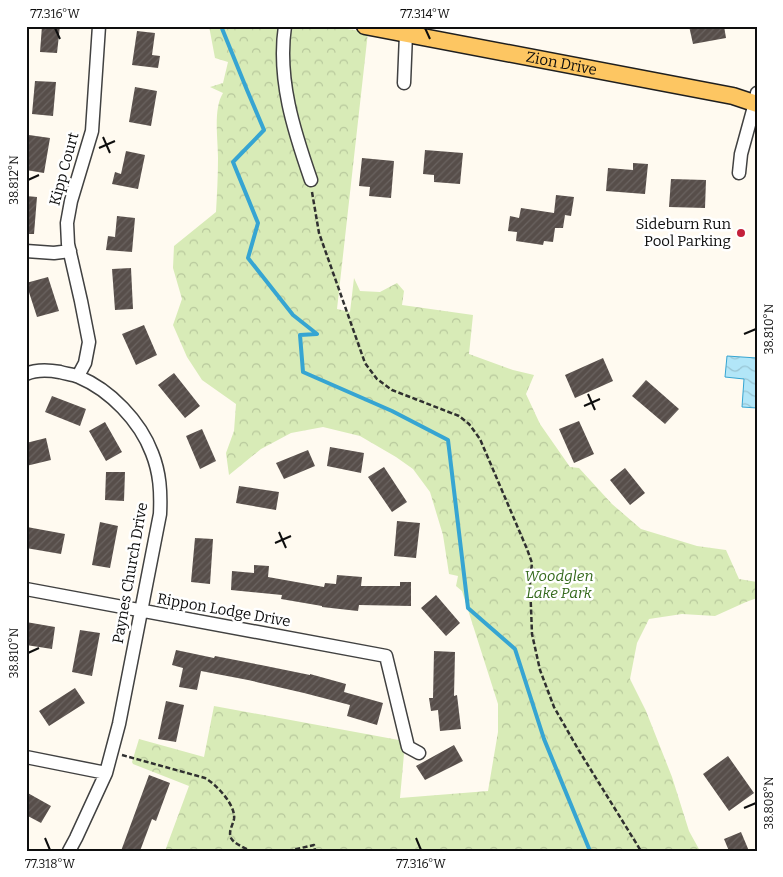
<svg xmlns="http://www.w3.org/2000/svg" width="783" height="877" font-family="Bitter,serif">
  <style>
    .park { fill: url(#park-crowns) }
    .water { fill: url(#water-waves); stroke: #36a5d2 }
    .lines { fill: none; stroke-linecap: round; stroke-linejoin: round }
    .stream { stroke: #36a5d2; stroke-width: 4 }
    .building { fill: url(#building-hatch) }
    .minor-casing { stroke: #414141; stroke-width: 15 }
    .major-casing { stroke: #1f1f1f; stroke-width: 19 }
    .path { stroke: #303030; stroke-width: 2.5; stroke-dasharray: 5 2.5; stroke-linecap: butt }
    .minor { stroke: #fff; stroke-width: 12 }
    .major { stroke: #fdc662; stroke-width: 16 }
    .ticks { fill: none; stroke: #0e0e0e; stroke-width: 2 }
    .poi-dot { fill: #c4213b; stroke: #fff; stroke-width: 2 }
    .labels { text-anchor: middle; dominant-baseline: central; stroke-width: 5; stroke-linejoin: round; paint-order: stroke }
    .street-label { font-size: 15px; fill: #0e0e0e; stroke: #fff }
    .poi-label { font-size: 15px; fill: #0e0e0e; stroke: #fff; text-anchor: end }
    .park-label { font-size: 15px; font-style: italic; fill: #34691c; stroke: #fff }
    .neatline { fill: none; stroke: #0e0e0e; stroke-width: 2 }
    .ticks-label { font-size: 12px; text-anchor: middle; fill: #0e0e0e }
  </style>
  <defs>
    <pattern id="park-crowns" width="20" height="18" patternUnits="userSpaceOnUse" patternTransform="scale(1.25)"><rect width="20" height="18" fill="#d8ebb7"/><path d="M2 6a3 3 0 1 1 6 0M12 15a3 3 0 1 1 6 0" fill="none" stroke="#b8c89c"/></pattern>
    <pattern id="water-waves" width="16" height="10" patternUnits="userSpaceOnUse" patternTransform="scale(1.25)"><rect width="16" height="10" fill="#b2e6f8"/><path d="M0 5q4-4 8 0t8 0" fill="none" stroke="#98c4d3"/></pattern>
    <pattern id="building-hatch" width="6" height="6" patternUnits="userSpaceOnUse" patternTransform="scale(1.25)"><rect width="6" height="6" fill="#574e4a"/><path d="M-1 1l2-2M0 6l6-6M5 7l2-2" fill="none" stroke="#6a6360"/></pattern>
  </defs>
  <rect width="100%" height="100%" fill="#fffaf0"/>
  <path class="park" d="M209 26H327L368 32 337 309 350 312 354 278 360 291 380 292 397 283 404 291 402 305 473 315 469 354 513 370 534 375 526 394 540 424 570 467 579 468 612 504 641 529 697 546 726 550 739 579 757 582V598L746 602 715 616 682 614 649 619 637 643 630 679 646 711 672 777 689 831 700 851H165L189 786 133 764 132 762 139 739 204 757 214 706 404 741 405 743 400 798 488 791 498 732V704L462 591 456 586 458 576 449 574 443 535 430 492 413 469 396 457 360 436 323 427 291 433 261 449 229 475 226 453 234 431 236 404 202 380 187 357 173 325 182 299 173 268 174 246 216 212C217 194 218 176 218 158 218 139 213 109 223 93L210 87 223 83 228 62 215 58Z"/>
  <path class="water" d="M727 356 757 358V408L742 407 744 379 725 377Z"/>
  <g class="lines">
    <path class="stream" d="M221 26 247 90 264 130 233 162 258 223 248 258 293 315 317 334 300 335 303 372 392 411 448 440 468 608 515 649 544 739 590 851"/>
  </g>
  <path class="building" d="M42 26H60L57 53 40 52Z
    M689 26H724L726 38 693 44Z
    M137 31 155 33 152 55 160 56 158 68 132 65Z
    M35 81 56 82 53 116 32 114Z
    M135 87 157 91 151 126 129 122Z
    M29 135 50 138 44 173 26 170V150Z
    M425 150 463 153 460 184 434 182V175L423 174Z
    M126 151 145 155 138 189 112 184 115 172 121 174Z
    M362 158 394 161 391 198 369 196 370 187 359 186Z
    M633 163 648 164 645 194 606 191 608 168 633 170Z
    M671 179 706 180 705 208 669 207Z
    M556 195 574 197 571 216 565 215 563 228H555L553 242 544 241 543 245 516 241 517 232 508 231 510 216 519 218 521 208 554 213Z
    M26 196 37 197 34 234H26Z
    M117 216 135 218 132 252 106 250 108 236 115 237Z
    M131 268 133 309 115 310 112 269Z
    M48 277 59 311 37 317 26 283Z
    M144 325 157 355 136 365 122 334Z
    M603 358 613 381 575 398 565 375Z
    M174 373 200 406 185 418 158 385Z
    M646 380 679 409 665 424 632 396Z
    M52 396 86 409 80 426 45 412Z
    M579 421 594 454 574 463 559 429Z
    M105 422 122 452 106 461 89 431Z
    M202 429 216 461 200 469 186 436Z
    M46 438 51 460 26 466V443Z
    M330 447 364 453 361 473 327 466Z
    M308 450 315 466 284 479 276 463Z
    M384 467 407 502 392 512 368 477Z
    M625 468 645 493 630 505 610 480Z
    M106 472H125L124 501 105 500Z
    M239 486 279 492 276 510 236 503Z
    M397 521 420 523 416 558 394 556Z
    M100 522 118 526 110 568 92 565Z
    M27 527 65 534 61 554 26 548Z
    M195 538 213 539 210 584 191 582Z
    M254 565 269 566 268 577 324 587 325 583 336 584 337 575 362 577 361 586H400V582H411V606L359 605 358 611 322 607V606L281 599 282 595 231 590 232 571 254 573Z
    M436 595 460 623 446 636 421 608Z
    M26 622 55 627 52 649 26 645Z
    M80 630 100 633 92 676 72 672Z
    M176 650 214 658 215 656 261 665 310 675V674L346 684 344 692 383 703 377 725 347 716 350 705 304 693 248 680 201 671 197 690 179 687 183 668 172 665Z
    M434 651 455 652 454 696 457 695 461 729 440 731 438 710 431 711 429 698H433Z
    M75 688 85 703 49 726 39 711Z
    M166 701 184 705 176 742 158 739Z
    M454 745 463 761 425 780 416 766Z
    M728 756 754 793 729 811 703 774Z
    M149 775 170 783 156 821 152 819 140 851H121Z
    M26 792 51 806 41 823 26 815Z
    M741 832 749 851H729L724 839Z"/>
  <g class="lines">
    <g class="minor-casing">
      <path id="minor" d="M285 26C277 79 294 131 311 180
        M404 83 406 34 408 26
        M739 173 741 154 755 103 757 93
        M26 251 54 253 70 251
        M26 374C37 369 49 370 60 372 66 374 73 374 79 377 110 390 140 421 152 453 160 473 161 492 160 514L119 724 106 773 76 838 69 851
        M78 376 85 363 89 342 81 301 68 244 67 223 71 201 92 131 99 26
        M26 589 386 656 408 747 419 753
        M26 757 106 773"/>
    </g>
    <g class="major-casing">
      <g id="major">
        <path id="s1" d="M365 26 733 96 757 104"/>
      </g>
    </g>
    <path class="path" d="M312 192 319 233 365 363 377 379 392 390 459 416 469 424 480 439 527 549 532 563 530 582 532 634 540 670 554 707 578 749 641 851
      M122 755 205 778C216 784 236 805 234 819 233 825 228 831 231 838 234 844 245 848 251 851
      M288 851 314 845 315 851"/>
    <use href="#minor" class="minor"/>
    <use href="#major" class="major"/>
  </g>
  <path class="ticks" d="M55 28 60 39M425 28 430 39M103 137 110 153M99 148 115 141M28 180 39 175M744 334 756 329M588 394 595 410M584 406 600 399M279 532 286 548M275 543 291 536M28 653 39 648M744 808 756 803M45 838 50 850M416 838 421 850"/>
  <circle class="poi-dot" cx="741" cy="233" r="5"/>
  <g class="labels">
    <g class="street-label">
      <text stroke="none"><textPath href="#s1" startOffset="200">Zion Drive</textPath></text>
      <text transform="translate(64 169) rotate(-75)">Kipp Court</text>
      <text transform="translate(130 573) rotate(-80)">Paynes Church Drive</text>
      <text transform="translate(224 610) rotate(10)">Rippon Lodge Drive</text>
    </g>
    <g class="poi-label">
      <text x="731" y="224">Sideburn Run<tspan x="731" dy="17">Pool Parking</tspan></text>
    </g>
    <g class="park-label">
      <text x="559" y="576">Woodglen<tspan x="559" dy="17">Lake Park</tspan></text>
    </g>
  </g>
  <rect width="783" height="877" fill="none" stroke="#ffffff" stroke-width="55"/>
  <rect x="28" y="28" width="728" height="822" class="neatline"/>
  <g class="ticks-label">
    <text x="55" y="18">77.316°W</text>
    <text x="425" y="18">77.314°W</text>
    <text transform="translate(14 180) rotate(-90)" y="4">38.812°N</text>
    <text transform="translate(769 329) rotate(-90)" y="4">38.810°N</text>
    <text transform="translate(14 653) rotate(-90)" y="4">38.810°N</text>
    <text transform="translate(769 803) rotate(-90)" y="4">38.808°N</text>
    <text x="50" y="868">77.318°W</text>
    <text x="421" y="868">77.316°W</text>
  </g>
</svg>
